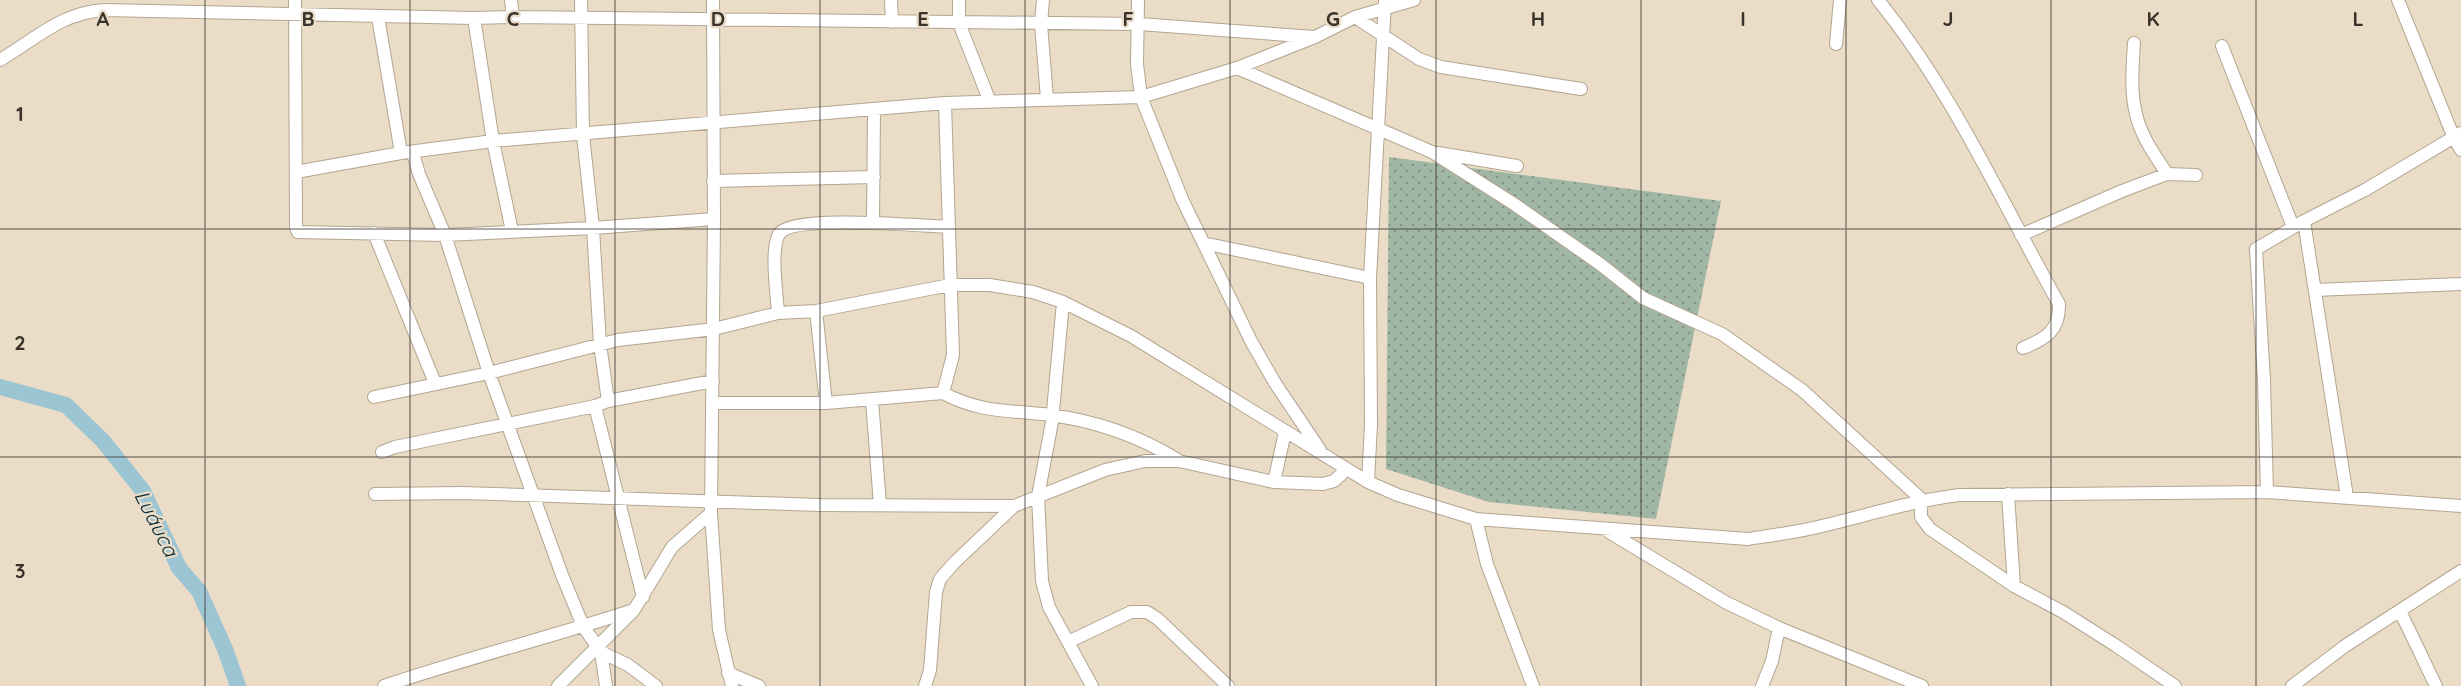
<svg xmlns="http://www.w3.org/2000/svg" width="2461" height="686" font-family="Quicksand,sans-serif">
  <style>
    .green { fill: url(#green-dots) }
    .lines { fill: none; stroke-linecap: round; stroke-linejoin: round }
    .river { stroke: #9cc5d3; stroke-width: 16 }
    .minor-casing { stroke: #b3a591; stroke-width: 14 }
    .minor { stroke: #fff; stroke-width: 12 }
    .grid { fill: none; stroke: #39332b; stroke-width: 1.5; stroke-opacity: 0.55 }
    .labels { text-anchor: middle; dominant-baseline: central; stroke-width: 4.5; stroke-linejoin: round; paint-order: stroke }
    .water-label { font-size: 21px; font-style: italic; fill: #082f3b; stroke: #ebdcc7 }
    .grid-label { font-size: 20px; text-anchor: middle; font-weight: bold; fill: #39332b; stroke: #ebdcc7; stroke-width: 4.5; stroke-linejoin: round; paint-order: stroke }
  </style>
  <defs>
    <pattern id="green-dots" width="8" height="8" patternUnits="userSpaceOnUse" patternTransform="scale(1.5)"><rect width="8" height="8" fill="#a1b7a5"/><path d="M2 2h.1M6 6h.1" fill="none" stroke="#849587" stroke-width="1.8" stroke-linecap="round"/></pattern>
  </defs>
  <rect width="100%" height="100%" fill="#ebdcc7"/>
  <path class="green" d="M1389 157 1721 201 1656 519 1489 502 1386 469Z"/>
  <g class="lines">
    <path class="river" d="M0 387 66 405 103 441 143 491 179 568 199 591 225 649 238 686"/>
    <g class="minor-casing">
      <path id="minor" d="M295 0 296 228 298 232 445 235 593 228 714 219
        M511 0 513 17
        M581 0 583 135 593 228 600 344 608 401
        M713 0 714 219 711 513 719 630 732 686
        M891 0 892 22
        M959 0V23L990 102
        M1043 0 1041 24 1047 99
        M1138 0 1137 64 1141 97 1182 199 1251 341 1275 383 1320 450
        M1878 0C1953 92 2001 201 2059 304 2060 331 2045 339 2023 348
        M2398 0 2454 138 2461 150
        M378 17 401 153
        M1355 17 1419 59 1441 67 1581 89
        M474 18 493 141 512 231
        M2134 43C2132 74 2129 105 2143 134 2149 148 2159 161 2167 174
        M1836 44 1840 0
        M2222 46 2293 227
        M0 60C36 39 60 13 104 10L474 18 513 17 1139 24 1315 37
        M1237 68 1432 152 1514 204 1600 264 1643 298 1722 334 1802 390 1921 499V517L1930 529 2014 586 2063 612 2115 645 2175 686
        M413 153 419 174 445 235 489 373 562 575 583 626 601 652 606 686
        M1438 153 1517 166
        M296 172 401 153 493 141 945 103 1141 97 1237 68 1315 37 1355 17 1414 0
        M713 181 874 177
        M2304 221 2347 497
        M873 223 874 110
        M374 233 435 383
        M2021 235 2122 191 2167 174 2196 175
        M1203 243 1370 278
        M2315 290 2461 284
        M1063 302 1052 422 1038 496 1042 581 1049 607 1068 642 1131 612H1147L1158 619 1228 686
        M816 311 826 403
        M778 313C777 295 770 249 779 234 792 214 921 226 949 227
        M943 393C980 413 1010 410 1050 415 1096 421 1139 436 1178 460
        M374 397 489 373 618 340 714 329 778 313 816 311 950 285H990L1033 292 1063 302 1131 336 1368 482 1398 495 1476 519 1748 539C1774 535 1800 532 1826 525 1872 514 1912 501 1959 495L2267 492 2461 506
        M872 400 880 505
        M712 403H826L943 393 953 355 945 103
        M595 406 643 597
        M382 452 395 447 595 406 608 401 713 381
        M1274 482 1285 432
        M1368 482 1371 424 1370 278 1385 1
        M2267 492 2264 380 2256 249 2304 221 2365 190 2461 133
        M375 494 462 493 819 505 1014 506
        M2008 494 2014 586
        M1476 519 1487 564 1533 686
        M1609 532 1725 602 1779 628 1922 686
        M2400 611 2436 686
        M1068 642 1092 686
        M601 652 628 665 656 686
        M728 673 759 686
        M384 686C467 658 551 637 634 610
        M558 686 634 610 672 547 711 513
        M925 686 930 670 936 592 940 579 954 563 1014 506 1105 470 1145 461H1179L1274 482 1323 484 1334 481 1347 469
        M1762 686 1772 661 1779 628
        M2292 686 2345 646 2461 571"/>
    </g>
    <use href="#minor" class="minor"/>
  </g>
  <path class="grid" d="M205 0V686M410 0V686M615 0V686M820 0V686M1025 0V686M1230 0V686M1436 0V686M1641 0V686M1846 0V686M2051 0V686M2256 0V686M0 229H2461M0 457H2461"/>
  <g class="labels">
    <g class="water-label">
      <text transform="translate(157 523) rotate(63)">Luáuca</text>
    </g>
  </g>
  <g class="grid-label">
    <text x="103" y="26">A</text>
    <text x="308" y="26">B</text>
    <text x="513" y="26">C</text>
    <text x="718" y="26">D</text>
    <text x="923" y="26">E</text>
    <text x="1128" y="26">F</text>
    <text x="1333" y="26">G</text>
    <text x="1538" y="26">H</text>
    <text x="1743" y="26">I</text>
    <text x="1948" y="26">J</text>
    <text x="2153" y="26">K</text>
    <text x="2358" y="26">L</text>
    <text x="20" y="121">1</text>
    <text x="20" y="350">2</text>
    <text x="20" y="578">3</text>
  </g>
</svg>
